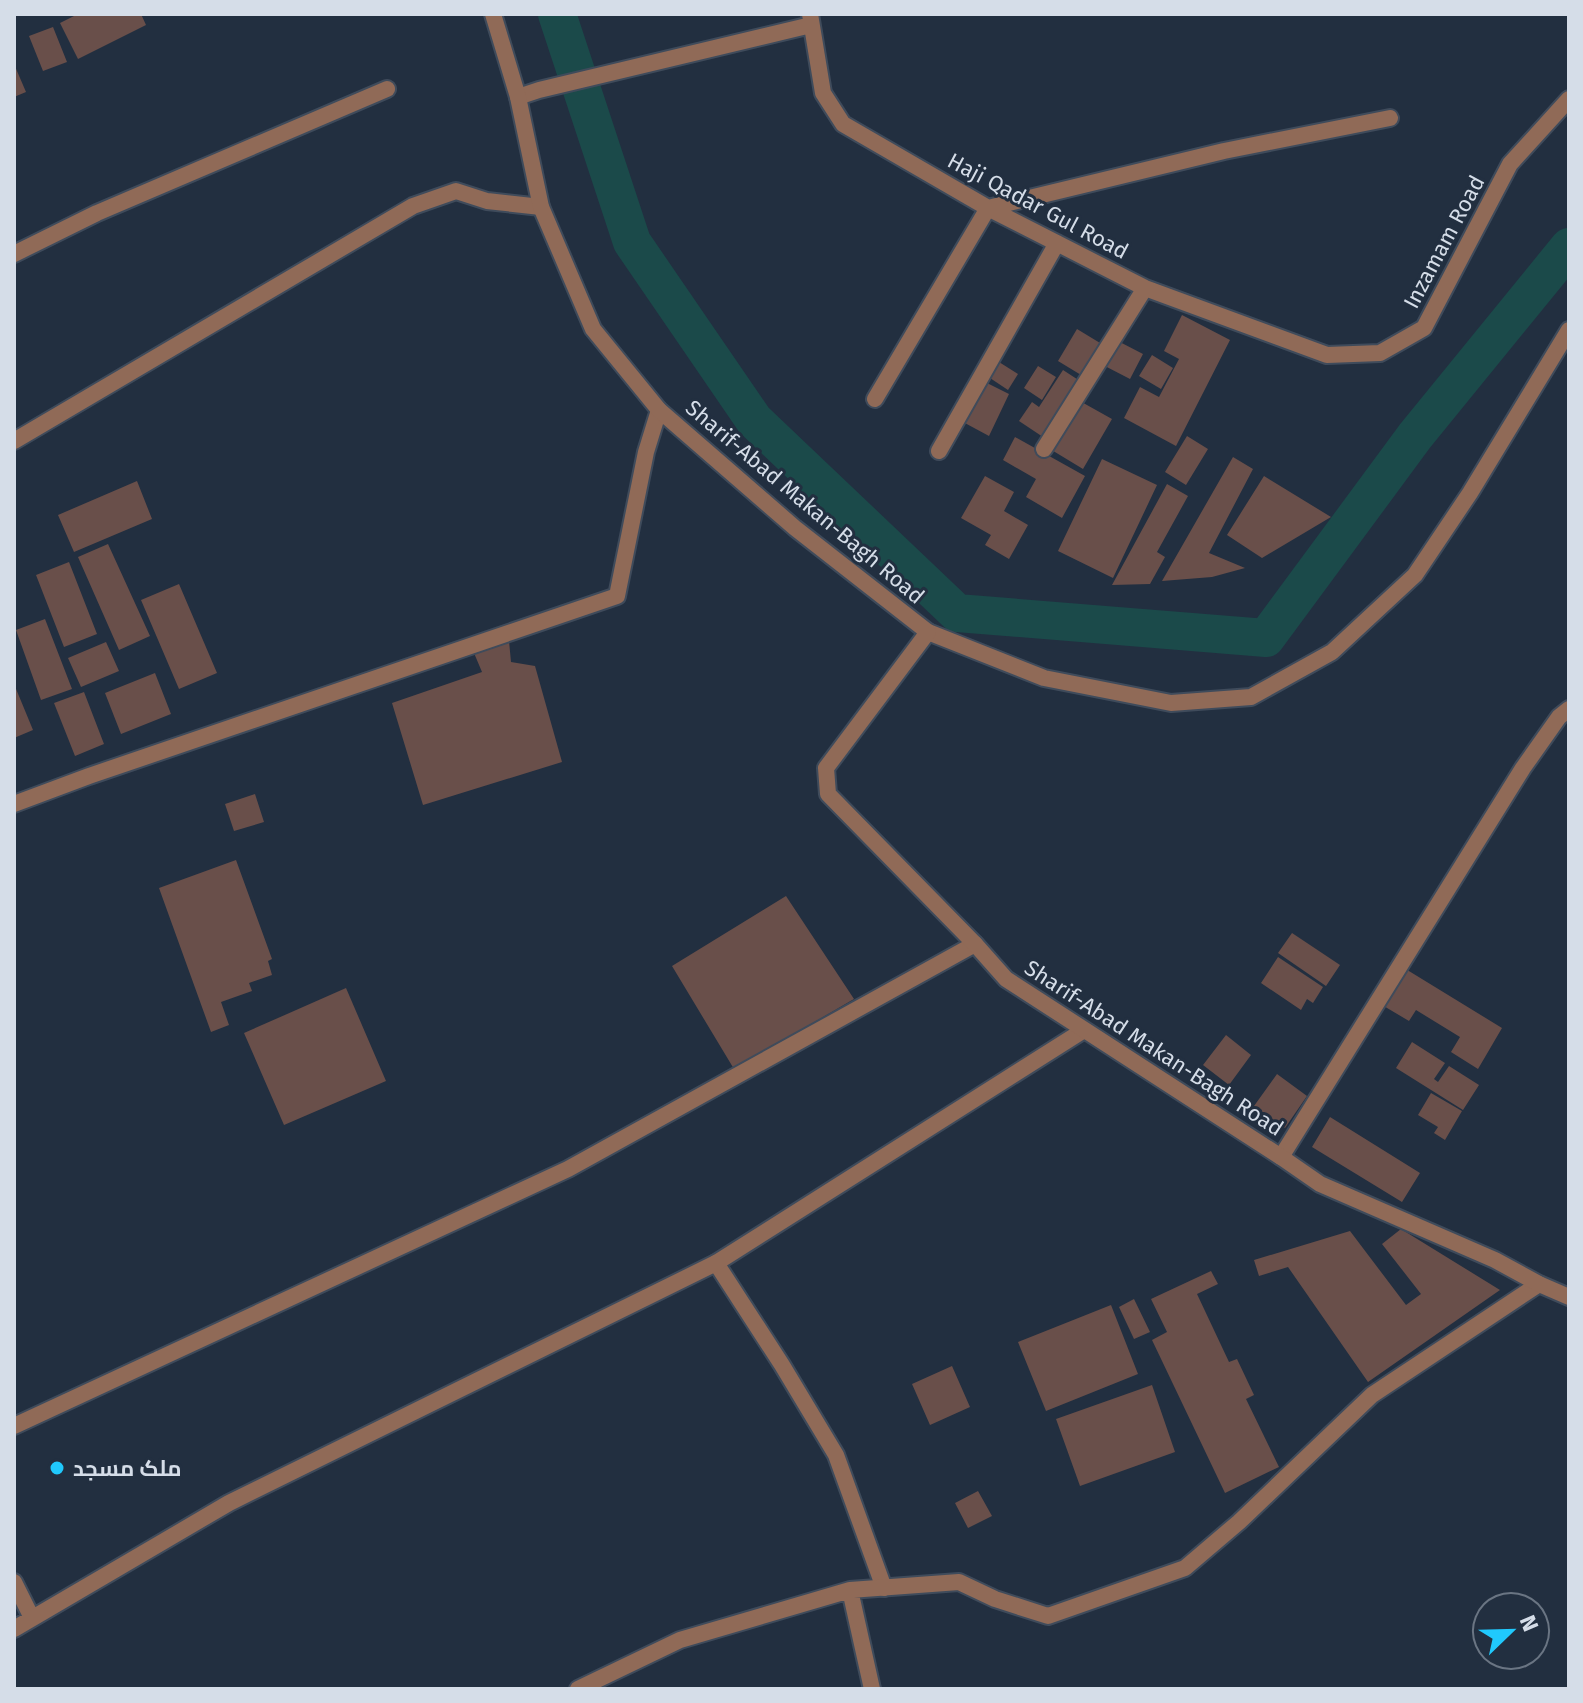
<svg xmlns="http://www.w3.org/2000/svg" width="1583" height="1703" font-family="'Fira Sans',Cairo,sans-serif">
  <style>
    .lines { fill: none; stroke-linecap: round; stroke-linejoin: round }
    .canal { stroke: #1b4a4a; stroke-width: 38 }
    .building { fill: #694f4a }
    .pedestrian-casing { stroke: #3f4b5b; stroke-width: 20 }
    .minor-casing { stroke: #3f4b5b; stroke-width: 20 }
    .tertiary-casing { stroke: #3f4b5b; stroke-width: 20 }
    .pedestrian { stroke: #906a57; stroke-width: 16 }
    .minor { stroke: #906a57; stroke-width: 16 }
    .tertiary { stroke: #906a57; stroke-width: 16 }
    .poi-dot { fill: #20c9fd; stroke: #222f40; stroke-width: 3 }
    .labels { text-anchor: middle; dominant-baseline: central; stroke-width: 6; stroke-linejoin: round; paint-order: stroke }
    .street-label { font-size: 22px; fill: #d5dde8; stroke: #222f40 }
    .poi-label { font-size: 22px; font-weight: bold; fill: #d5dde8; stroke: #222f40; text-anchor: start }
  </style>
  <rect width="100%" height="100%" fill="#222f40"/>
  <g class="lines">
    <path class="canal" d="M557 14 632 242 754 420 957 613 1266 638 1415 436 1569 247"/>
  </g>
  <path class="building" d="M78 14H141L146 25 78 59 60 23Z
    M53 27 67 62 43 71 29 36Z
    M14 64 26 92 14 97Z
    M1182 315 1230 340 1176 446 1124 418 1140 387 1159 397 1179 359 1164 351Z
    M1077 329 1105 346 1086 378 1058 361Z
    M1114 339 1143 354 1130 379 1101 364Z
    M1152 355 1173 368 1161 389 1139 376Z
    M999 362 1018 374 1008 390 990 378Z
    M1038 366 1056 377 1042 400 1024 388Z
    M1063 370 1083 383 1046 439 1019 421 1032 402 1039 407Z
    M983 381 1009 394 989 436 963 422Z
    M1078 400 1112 419 1083 469 1050 449Z
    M1187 436 1208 449 1186 485 1165 472Z
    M1015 437 1085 476 1062 518 1026 497 1036 479 1003 460Z
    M1233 457 1253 469 1209 553 1245 568 1212 577 1162 581Z
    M1102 459 1157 485 1113 578 1058 551Z
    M985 476 1014 492 1004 511 1028 525 1009 559 985 545 991 535 961 518Z
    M1264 476 1331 517 1262 558 1227 535Z
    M137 481 152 519 74 552 58 515Z
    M1167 484 1188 496 1157 552 1165 557 1150 584 1112 585Z
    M108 544 150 636 119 650 78 557Z
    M69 562 97 634 64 647 36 575Z
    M179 584 217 673 179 689 141 600Z
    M45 619 72 689 41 700 16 630Z
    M509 641 511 662 535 666 562 762 423 805 392 703 482 672 474 653Z
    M106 642 119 671 81 687 68 658Z
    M155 673 171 714 121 734 105 693Z
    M14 684 33 730 14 738Z
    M84 692 104 744 75 756 54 703Z
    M255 794 264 822 234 831 225 804Z
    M236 860 272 959 268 961 272 975 249 983 252 991 221 1002 229 1025 211 1032 159 888Z
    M786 896 854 999 734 1069 672 966Z
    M1292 933 1340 965 1326 986 1278 953Z
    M1278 957 1323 987 1313 1003 1307 999 1301 1010 1261 983Z
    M1404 968 1502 1028 1478 1069 1451 1052 1460 1037 1416 1010 1409 1021 1382 1005Z
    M346 988 386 1081 284 1125 244 1033Z
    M1226 1035 1251 1055 1229 1085 1203 1065Z
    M1412 1042 1445 1063 1434 1079 1438 1082 1449 1066 1479 1085 1463 1110 1396 1068Z
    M1277 1074 1307 1096 1285 1128 1254 1106Z
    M1431 1093 1462 1111 1445 1140 1434 1133 1438 1127 1418 1115Z
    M1330 1117 1420 1173 1402 1202 1312 1147Z
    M1401 1229 1500 1290 1368 1382 1288 1267 1259 1276 1254 1260 1350 1231 1406 1305 1421 1294 1382 1244Z
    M1211 1271 1218 1284 1197 1294 1229 1362 1237 1359 1254 1395 1246 1399 1279 1467 1225 1493 1152 1340 1167 1332 1151 1299Z
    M1134 1299 1150 1332 1134 1339 1119 1307Z
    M1111 1305 1138 1374 1046 1411 1018 1342Z
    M952 1366 970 1407 930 1425 912 1384Z
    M1152 1385 1175 1452 1080 1486 1056 1419Z
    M978 1491 992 1516 968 1528 955 1503Z"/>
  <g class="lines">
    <g class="pedestrian-casing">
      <path id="pedestrian" d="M716 1263 782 1365 836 1455 884 1588"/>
    </g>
    <g class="minor-casing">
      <path id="minor" d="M810 14 823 93 843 124 988 208 1145 288 1327 355 1380 353 1424 328 1510 164 1569 99
        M518 97 539 90 811 25
        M14 254 97 213 387 89
        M875 399 988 208 1224 151 1390 118
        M14 441 413 206 456 191 487 201 541 207
        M1044 449 1145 288
        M939 451 1057 243
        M928 632 1044 678 1171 703 1251 697 1332 652 1415 575 1470 493 1569 330
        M14 804 89 776 617 596 646 452 659 410
        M1281 1157 1523 768 1559 717 1569 709
        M14 1426 568 1169 975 944
        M14 1582 32 1618
        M850 1590 872 1689
        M14 1629 229 1503 716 1263 1084 1030
        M578 1689 680 1640 850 1590 959 1582 995 1599 1048 1616 1185 1568 1239 1522 1372 1395 1539 1284"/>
    </g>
    <g class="tertiary-casing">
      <path id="tertiary" d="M493 14 518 97 541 207 593 329 659 410 795 528 928 632 826 768 828 794 975 944 1006 979 1281 1157 1320 1184 1495 1260 1539 1284 1569 1297"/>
    </g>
    <use href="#pedestrian" class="pedestrian"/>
    <use href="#minor" class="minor"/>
    <use href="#tertiary" class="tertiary"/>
  </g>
  <circle class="poi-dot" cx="57" cy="1468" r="8"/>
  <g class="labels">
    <g class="street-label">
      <text transform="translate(1038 206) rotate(28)">Haji Qadar Gul Road</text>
      <text transform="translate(1444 242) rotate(-62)">Inzamam Road</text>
      <text transform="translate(805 502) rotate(40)">Sharif-Abad Makan-Bagh Road</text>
      <text transform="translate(1154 1048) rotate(33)">Sharif-Abad Makan-Bagh Road</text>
    </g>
    <g class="poi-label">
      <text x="73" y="1468">ملک مسجد</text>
    </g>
  </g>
  <rect width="1583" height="1703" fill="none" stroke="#d5dde8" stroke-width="32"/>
  <g transform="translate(1511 1631) rotate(67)"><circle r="38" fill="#222f40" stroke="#6a7583" stroke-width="2"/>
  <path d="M0-6L14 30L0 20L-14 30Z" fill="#20c9fd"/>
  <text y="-12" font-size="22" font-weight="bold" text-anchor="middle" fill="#d5dde8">N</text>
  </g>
</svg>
